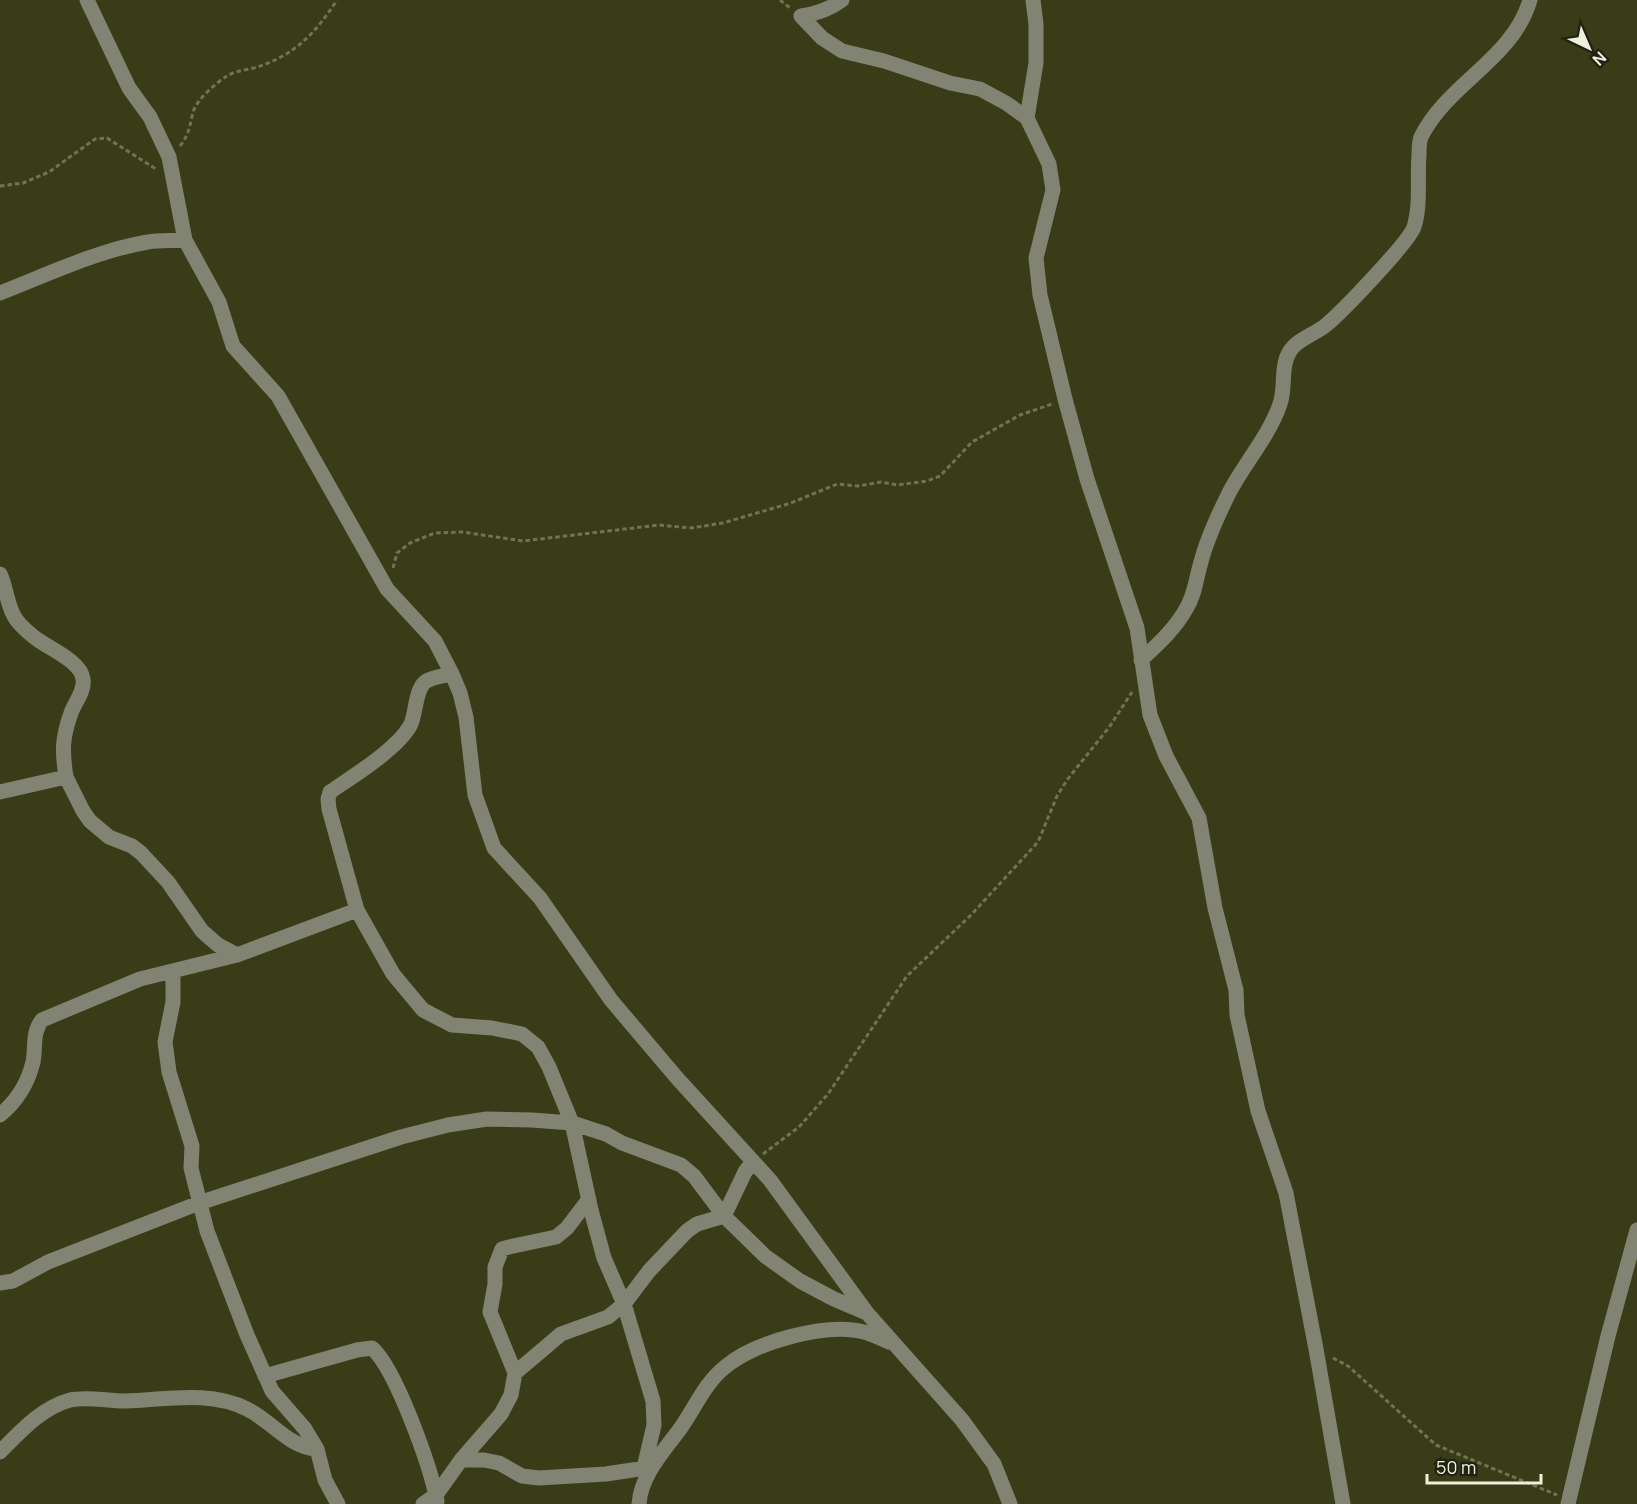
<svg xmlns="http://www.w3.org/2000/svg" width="1637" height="1504" font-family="Manrope,sans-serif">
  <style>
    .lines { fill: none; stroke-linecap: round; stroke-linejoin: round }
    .path { stroke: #717353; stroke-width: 3; stroke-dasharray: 4.5 3; stroke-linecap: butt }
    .minor { stroke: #828473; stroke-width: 15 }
  </style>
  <rect width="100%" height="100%" fill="#3a3c17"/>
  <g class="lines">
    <path class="path" d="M780 0 790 8
      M180 146C189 135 190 125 193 112 197 99 216 83 227 76 235 71 245 70 254 68 294 56 315 34 337 0
      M0 186 23 183 49 172 95 139 107 138 156 169
      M393 568 397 553 410 543 435 533 462 532 523 541 659 525 691 528 723 523 791 503 837 484 858 486 881 482 897 485 927 481 940 476 972 442 1020 415 1052 404
      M763 1154 799 1127 828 1094 907 976 971 915 1038 842 1057 796 1067 780 1110 726 1132 692
      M1333 1358 1348 1366 1436 1445 1557 1495"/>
    <path class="minor" d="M87 0 129 88 150 117 169 157 185 240 219 302 233 346 278 396 387 589 435 641 452 674 460 693 466 717 475 795 494 848 540 898 611 1000 677 1078 770 1180 867 1313 962 1420 994 1464 1010 1504
      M1033 0 1036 24V63L1027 118 1049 164 1053 190 1036 258 1040 295 1065 399 1087 479 1137 628 1150 715 1166 756 1199 818 1215 908 1236 990 1237 1015 1258 1111 1286 1193 1316 1349 1343 1504
      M801 16 822 38 842 51 884 61 950 83 980 89 1006 103 1027 118
      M801 16C816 14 830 9 842 0
      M0 293C46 275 99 250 148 242 160 240 173 241 185 240
      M0 574C6 587 7 602 13 614 17 623 30 634 38 640 51 649 81 662 83 679 85 691 75 702 71 713 62 738 62 751 66 777
      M1141 660C1157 645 1175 629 1186 609 1195 595 1196 578 1201 562 1207 538 1219 513 1230 491 1246 461 1269 436 1280 404 1286 388 1280 366 1290 351 1297 339 1316 334 1326 325 1341 313 1409 242 1414 227 1421 205 1417 178 1419 155 1419 149 1419 142 1421 137 1448 83 1513 59 1530 0
      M0 792 66 777 83 811 90 821 109 837 132 846 141 853 168 882 202 931 218 945 237 955 357 910 393 974 423 1010 452 1025 492 1028 522 1034 538 1047 549 1067 572 1123 591 1210 604 1258 624 1304 653 1401 654 1425 644 1468
      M357 910 329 809 328 799 330 792C353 776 396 750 410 726 416 716 415 690 425 682 432 677 444 676 452 674
      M173 971V1002L165 1042 169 1072 192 1146 191 1168 207 1231 247 1335 272 1391 305 1429 317 1449 325 1480 338 1504
      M0 1115C17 1101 28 1083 33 1062 36 1046 32 1033 42 1020L140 979 237 955
      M0 1283 13 1281 48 1262 199 1203 401 1137 448 1125 487 1119 532 1120 572 1123 606 1134 622 1143 681 1165 694 1176 724 1216 765 1256 800 1281 834 1299 867 1313
      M515 1373 490 1312 495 1284V1267L502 1249 509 1247 556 1237 567 1228 589 1199
      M265 1376 357 1350 372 1348C396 1369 431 1468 437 1501
      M0 1452C20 1432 41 1408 70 1400 87 1396 107 1401 125 1401 165 1400 209 1390 247 1409 272 1421 288 1447 317 1449
      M461 1460H484L499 1463 522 1476 539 1478 606 1474 652 1467
      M423 1504 436 1495 461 1460 501 1414 511 1395 515 1373 561 1334 608 1317 624 1304 649 1271 687 1231 697 1224 724 1216 745 1172 753 1161
      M639 1504C641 1475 663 1452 680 1429 695 1408 704 1384 725 1367 754 1342 827 1322 864 1332 872 1334 881 1339 889 1342
      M1568 1504 1608 1336 1637 1230"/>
  </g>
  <g transform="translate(1589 48) rotate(136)" stroke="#202212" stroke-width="4.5" paint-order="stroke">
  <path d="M0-4.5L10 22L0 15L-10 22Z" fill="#edf0da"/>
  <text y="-9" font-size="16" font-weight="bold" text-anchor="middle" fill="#edf0da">N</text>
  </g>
  <path d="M1427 1474v9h114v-9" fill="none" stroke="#edf0da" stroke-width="3"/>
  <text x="1436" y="1474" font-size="18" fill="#edf0da" stroke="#202212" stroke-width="4.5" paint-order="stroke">50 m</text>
</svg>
